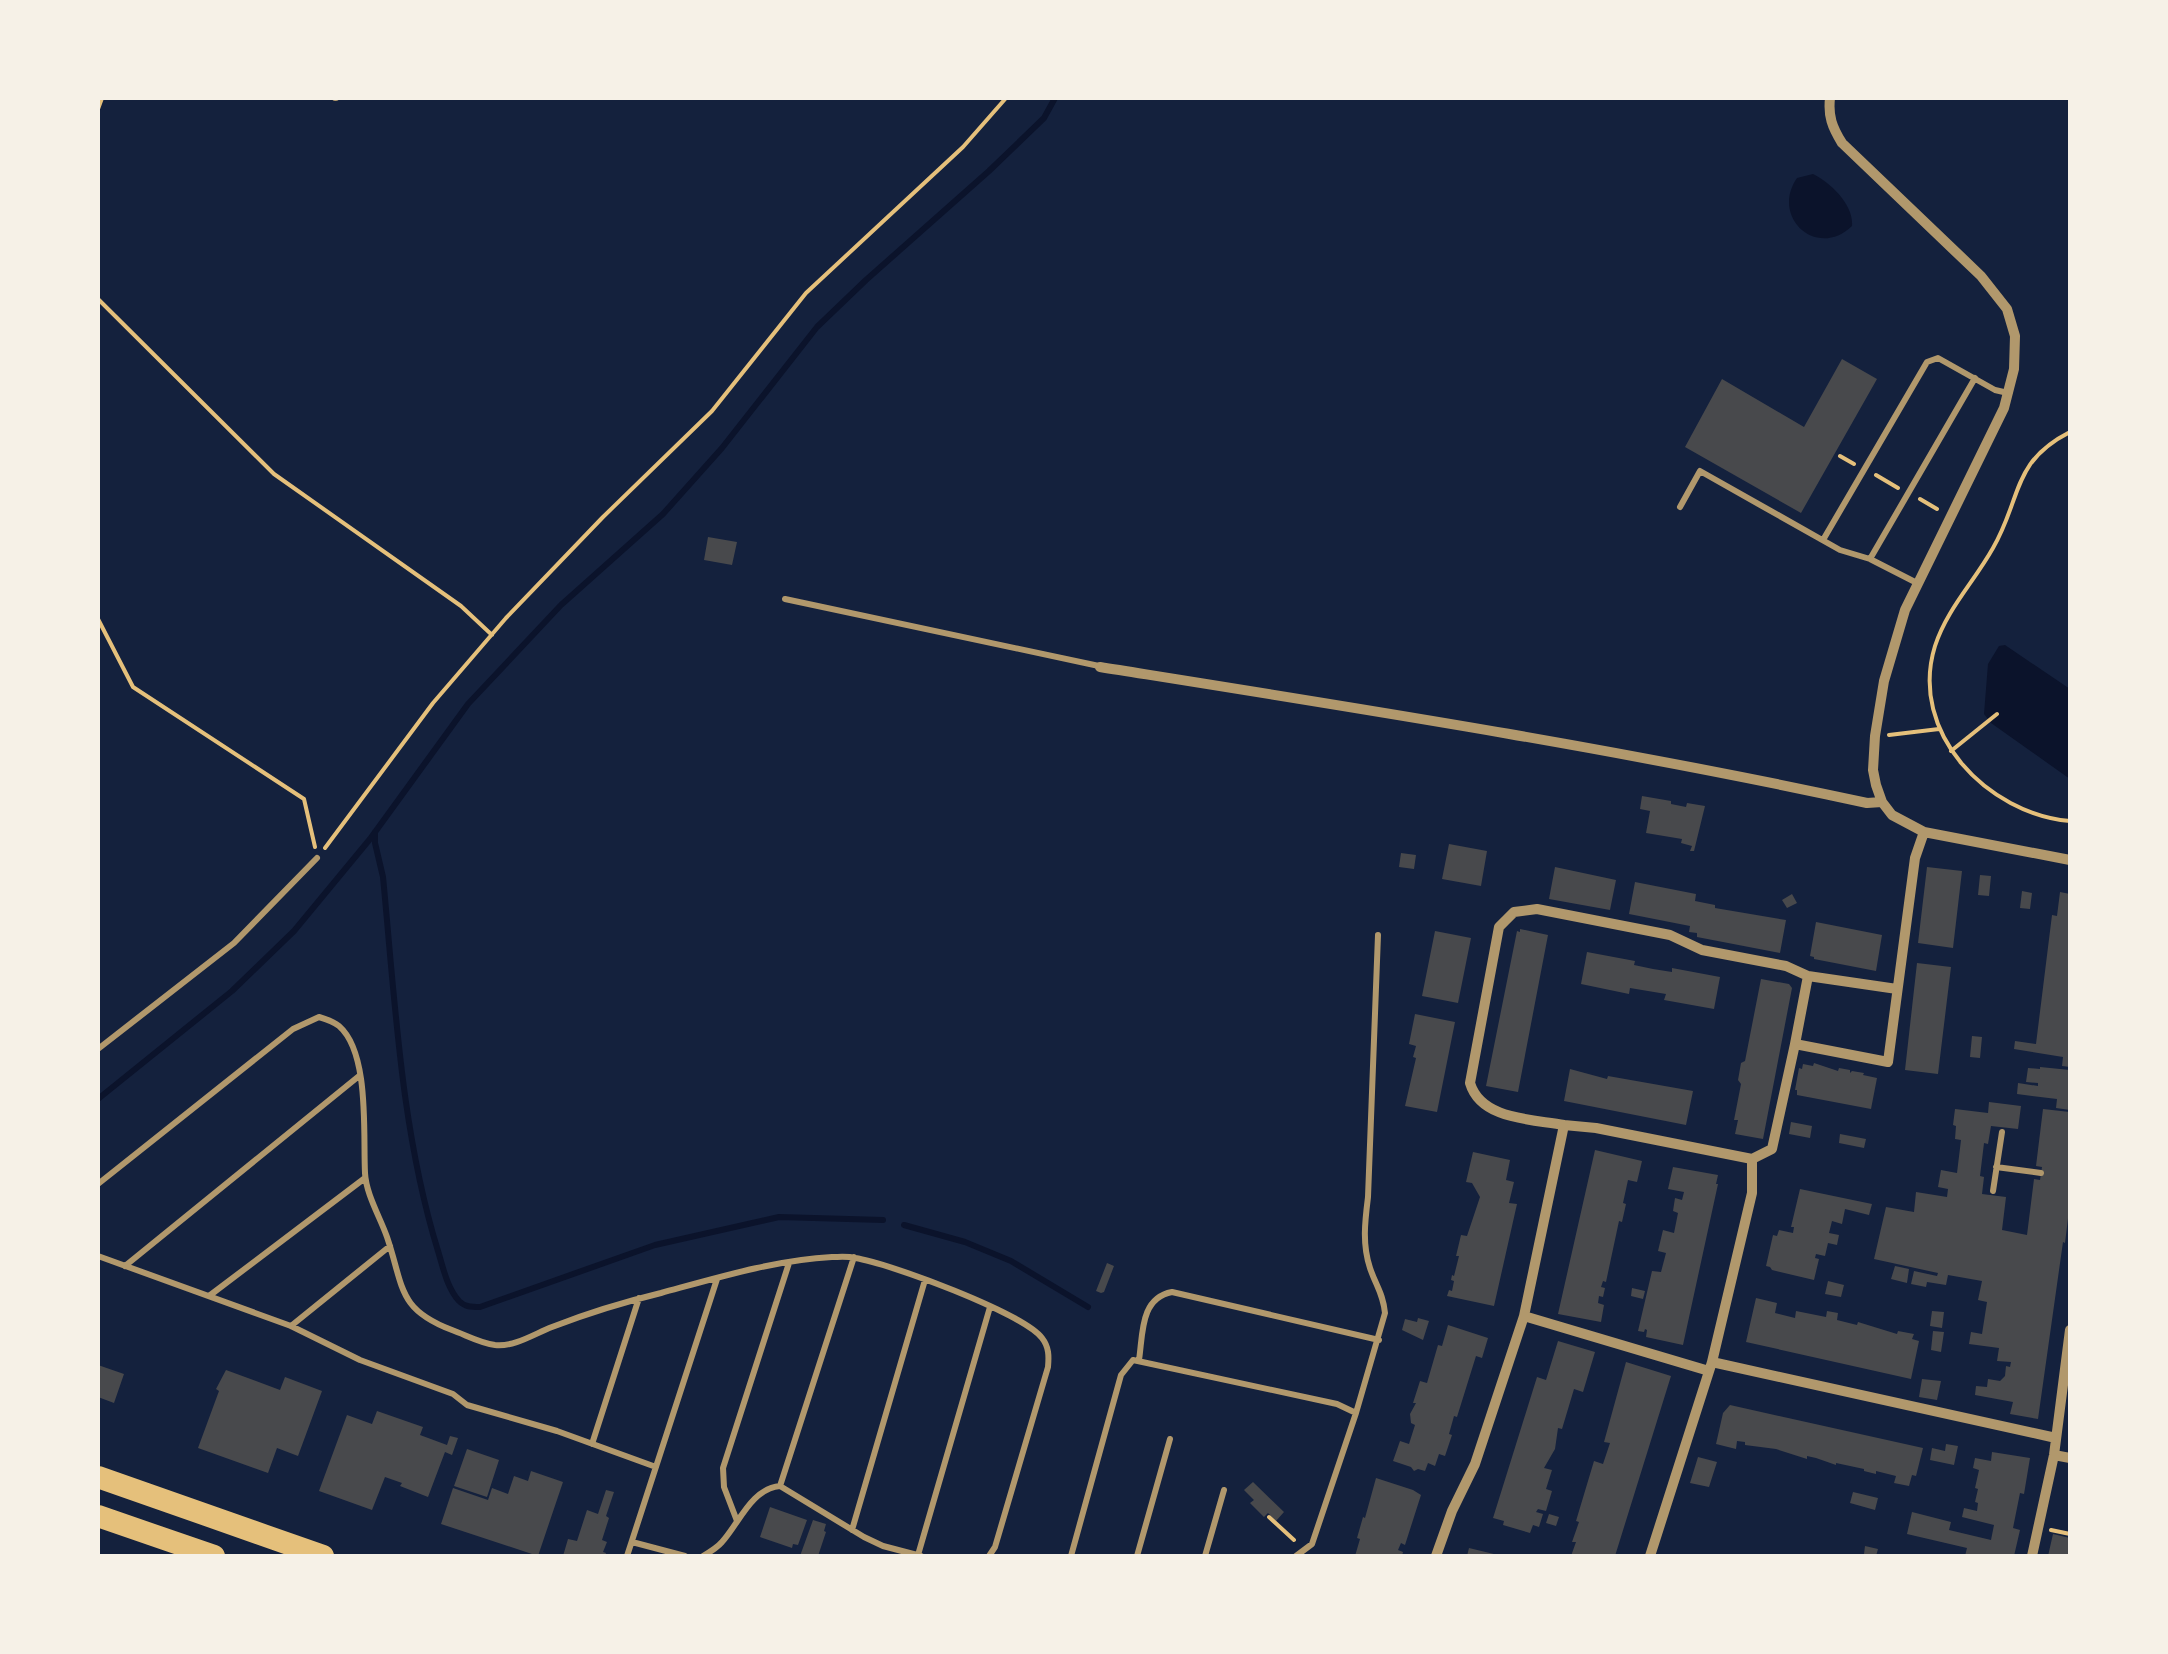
<svg xmlns="http://www.w3.org/2000/svg" width="2168" height="1654" font-family="Montserrat,sans-serif">
  <style>
    .water { fill: #0b132b }
    .lines { fill: none; stroke-linecap: round; stroke-linejoin: round }
    .stream { stroke: #0b132b; stroke-width: 6 }
    .building { fill: #48494c }
    .path { stroke: #e5c07b; stroke-width: 4 }
    .service { stroke: #b1986c; stroke-width: 6 }
    .minor { stroke: #b1986c; stroke-width: 10 }
    .primary { stroke: #e5c07b; stroke-width: 22 }
  </style>
  <rect width="100%" height="100%" fill="#14213d"/>
  <path class="water" d="M1813 174C1831 183 1854 205 1852 226 1817 260 1770 217 1797 178Z
    M2005 645 2070 689V779L1991 723 1984 714 1988 664 1999 646Z"/>
  <g class="lines">
    <path class="stream" d="M375 832V843L383 877C395 1001 401 1131 438 1251 443 1267 447 1288 459 1301 465 1307 471 1307 480 1307L655 1245 779 1217 883 1220
      M98 1099 232 991 294 931 370 839 468 704 561 605 663 514 722 448 817 327 866 280 989 171 1044 118 1055 98
      M904 1225 965 1242 1011 1261 1088 1307"/>
  </g>
  <path class="building" d="M1842 359 1877 379 1801 513 1685 447 1722 379 1804 427Z
    M708 537 737 542 732 565 704 560Z
    M1642 796 1671 801V804L1686 807 1687 803 1705 806 1694 851H1690L1692 846 1681 843 1682 839 1646 833 1650 811 1640 809Z
    M1449 844 1487 851 1481 886 1442 879Z
    M1401 853 1416 855 1414 869 1399 867Z
    M1555 867 1616 880 1610 910 1549 899Z
    M1927 867 1962 871 1953 948 1918 943Z
    M1980 875 1991 876 1989 896 1978 895Z
    M1635 882 1696 894 1695 901 1715 905V908L1786 920 1780 953 1697 937V933L1689 932 1690 926 1629 914Z
    M2022 891 2032 893 2030 909 2020 908Z
    M2060 892 2070 894V1067L2062 1066 2063 1057 2014 1049 2015 1041 2036 1044 2052 915 2057 916Z
    M1792 894 1797 903 1787 908 1782 900Z
    M1816 922 1882 935 1876 971 1814 959V957L1810 956Z
    M1520 929 1548 935 1518 1092 1486 1086 1517 931 1520 932Z
    M1435 931 1471 938 1458 1003 1422 996Z
    M1587 952 1635 961 1634 965 1653 969 1672 972V968L1720 977 1714 1009 1664 1000 1666 994 1630 988 1629 994 1581 984Z
    M1917 963 1951 967 1938 1074 1905 1070Z
    M1761 979 1789 984 1792 988 1763 1139 1735 1134 1738 1120H1734L1741 1084 1738 1080 1741 1063 1745 1061Z
    M1415 1014 1455 1022 1437 1112 1405 1106 1416 1058 1413 1057 1416 1046 1409 1044Z
    M1972 1036 1982 1037 1980 1058 1970 1057Z
    M1814 1063 1838 1071 1839 1068 1850 1070V1073L1852 1071 1864 1073 1863 1075 1877 1078 1871 1109 1797 1095V1090H1795L1799 1068 1802 1069 1803 1064 1813 1066Z
    M2040 1067 2070 1070V1110L2056 1108 2057 1099 2017 1094 2018 1083 2038 1086V1083L2026 1082 2028 1068 2040 1069Z
    M1570 1069 1607 1079 1608 1076 1693 1091 1686 1125 1564 1101Z
    M1989 1102 2021 1106 2018 1129 1991 1126 1988 1144 1984 1143 1980 1176 1984 1177 1982 1194 2006 1197 2002 1230 2027 1235 2034 1179 2040 1180 2042 1167 2036 1166 2043 1109 2070 1112V1202L2065 1243 2063 1242 2038 1419 2010 1414 2013 1402 1975 1395 1976 1386 1987 1387 1988 1379 2000 1381 2005 1376 2006 1366 2010 1367 2011 1362 1997 1361 1999 1348 1969 1344 1971 1332 1982 1334 1987 1302 1978 1300 1982 1281 1948 1275 1946 1285 1927 1282 1926 1287 1911 1284 1914 1271 1937 1276 1938 1273 1874 1259 1886 1207 1914 1212 1916 1192 1947 1197 1948 1189 1938 1187 1941 1170 1957 1173 1961 1140 1955 1139 1956 1126 1953 1125 1955 1109 1988 1113Z
    M1791 1122 1812 1126 1810 1138 1789 1134Z
    M1840 1134 1866 1139 1864 1148 1839 1143Z
    M1595 1150 1642 1161 1637 1182 1628 1180 1623 1203 1626 1204 1622 1222 1619 1221 1606 1282 1603 1281 1601 1287 1605 1288 1603 1297 1599 1296 1598 1303 1604 1305 1601 1322 1558 1314Z
    M1473 1152 1510 1160 1506 1180 1514 1182 1509 1203 1517 1204 1494 1306 1447 1296 1449 1290 1452 1291 1454 1281 1451 1280 1452 1275 1454 1276 1459 1256H1456L1461 1235 1467 1236 1480 1197 1472 1183 1466 1182Z
    M1673 1167 1718 1175 1716 1184H1718L1683 1345 1646 1337 1647 1330 1645 1329 1644 1332 1638 1331 1652 1271 1661 1272 1666 1253 1658 1251 1663 1230 1674 1233 1678 1213 1673 1211 1675 1198 1682 1200 1684 1192 1668 1189Z
    M1800 1189 1872 1204 1869 1215 1845 1209 1842 1224 1832 1221 1829 1233 1839 1235 1837 1245 1828 1243 1825 1256 1816 1254 1815 1258 1819 1259 1814 1280 1772 1270 1770 1267 1766 1266 1773 1235 1777 1236 1779 1230 1793 1233 1794 1227H1791Z
    M1107 1263 1114 1266 1104 1292 1101 1293 1096 1291Z
    M1895 1266 1909 1269 1907 1283 1891 1279Z
    M1828 1281 1844 1285 1841 1297 1825 1294Z
    M1632 1288 1645 1291 1643 1299 1631 1296Z
    M1756 1298 1777 1303 1775 1313 1795 1318 1796 1311 1826 1317 1827 1311 1838 1313 1837 1320 1857 1325 1858 1322 1897 1334 1898 1331 1914 1334 1912 1339 1919 1341 1911 1379 1746 1342Z
    M1932 1311 1944 1312 1942 1328 1930 1326Z
    M1418 1318 1429 1321 1423 1340 1402 1330 1405 1319 1417 1322Z
    M1448 1325 1488 1338 1482 1358 1476 1356 1457 1417 1454 1416 1449 1434 1452 1435 1445 1456 1439 1454 1435 1466 1428 1463 1425 1471 1418 1469 1414 1471 1411 1467 1393 1461 1400 1441 1409 1444 1415 1425 1411 1423 1410 1414 1416 1403H1413L1420 1381 1427 1383 1438 1345 1442 1346Z
    M1933 1331 1944 1332 1941 1352 1931 1350Z
    M1558 1341 1595 1352 1583 1392 1574 1389 1562 1429 1558 1428 1555 1449 1544 1468 1552 1470 1546 1489 1552 1491 1546 1511 1538 1509 1536 1512 1543 1514 1539 1527 1533 1525 1530 1533 1503 1525 1504 1521 1493 1518 1537 1377 1546 1380Z
    M1626 1362 1671 1376 1615 1556H1571L1576 1542H1572L1579 1522 1576 1521 1594 1461 1603 1464 1610 1443 1604 1442Z
    M98 1365 124 1374 114 1403 98 1397Z
    M226 1370 280 1390 285 1377 322 1391 298 1456 277 1448 268 1473 198 1448 219 1391 216 1389Z
    M1922 1379 1941 1381 1937 1400 1919 1397Z
    M1730 1405 1923 1448 1916 1476 1912 1475 1909 1486 1894 1483 1896 1476 1876 1471V1474L1864 1471V1469L1836 1463V1465L1816 1458 1807 1456V1459L1776 1449 1745 1445V1442L1737 1441 1736 1449 1716 1444 1723 1413Z
    M377 1411 423 1427 420 1435 447 1445 450 1436 458 1438 452 1455 445 1452 428 1497 400 1486 402 1483 385 1477 372 1510 319 1491 347 1415 372 1424Z
    M1946 1444 1958 1446 1954 1465 1930 1460 1932 1448 1945 1451Z
    M467 1449 499 1460 487 1497 454 1486Z
    M1992 1452 2030 1458 2024 1494 2020 1493 2013 1528 2020 1530 2014 1556H1965L1967 1548 1907 1534 1912 1512 1951 1522 1949 1530 1991 1540 1994 1525 1962 1517 1964 1508 1977 1511 1978 1503 1975 1502 1978 1489 1975 1488 1979 1470 1973 1468 1975 1458 1991 1461Z
    M1698 1457 1717 1462 1709 1487 1690 1483Z
    M531 1471 563 1482 538 1556 441 1524 453 1488 488 1500 492 1488 508 1494 514 1476 528 1481Z
    M1376 1478 1413 1490 1421 1495 1405 1545 1401 1543 1398 1550 1403 1552 1402 1556H1355L1360 1539 1357 1538 1363 1517 1365 1518Z
    M1253 1482 1284 1512 1276 1521 1268 1513 1264 1517 1250 1503 1254 1500 1244 1490Z
    M606 1490 614 1492 606 1516 609 1518 602 1540 607 1542 603 1552 606 1553 605 1556H563L568 1539 577 1541 587 1510 598 1514Z
    M1853 1492 1878 1498 1875 1510 1850 1503Z
    M770 1507 807 1520 798 1545 793 1544 792 1548 760 1537Z
    M1549 1514 1559 1517 1556 1526 1546 1523Z
    M813 1520 826 1524 824 1531 826 1532 818 1556H800Z
    M2053 1534 2070 1538V1556H2048Z
    M1865 1546 1878 1549 1876 1556 1864 1554Z
    M1469 1548 1498 1555V1556H1467Z"/>
  <g class="lines">
    <path class="path" d="M98 109 102 98
      M98 299 274 474 461 606 492 635
      M2070 432C2011 462 2022 498 1993 548 1974 582 1947 609 1935 646 1908 733 1988 814 2070 821
      M1840 456 1854 464
      M1876 475 1898 488
      M1920 499 1937 509
      M98 619 133 687 304 799 315 847
      M1889 735 1939 729
      M1951 751 1997 714
      M325 848 433 703 506 618 603 517 712 411 806 293 963 147 1006 98
      M1269 1517 1294 1540
      M2051 1530 2070 1534"/>
    <path class="service" d="M335 98H336
      M1680 507 1700 471 1840 550 1870 559 1917 583
      M1823 540 1927 362 1938 358 1995 390 2008 393
      M1870 559 1975 378
      M785 599 1099 666
      M98 1049 234 943 317 858
      M1996 1167 2041 1173
      M98 1184 293 1029 319 1017C326 1019 333 1021 339 1026 370 1053 363 1135 365 1173 366 1194 380 1217 387 1237 404 1287 397 1309 452 1330 466 1335 480 1343 495 1345 515 1347 534 1334 552 1327 588 1313 624 1302 661 1293 716 1278 775 1260 832 1257 839 1257 848 1256 855 1258 889 1263 1023 1313 1042 1338 1049 1347 1049 1356 1048 1367L995 1547 989 1556
      M1993 1191 2002 1132
      M98 1256 291 1326 360 1360 453 1394 467 1405 557 1431 656 1467
      M125 1266 359 1076
      M209 1296 365 1178
      M291 1326 390 1246
      M1139 1360C1143 1334 1140 1298 1172 1292L1379 1340
      M592 1444 639 1298
      M780 1486 854 1257
      M737 1521 724 1487 723 1468 789 1263
      M852 1530 925 1280
      M632 1542 685 1556
      M918 1555 990 1307
      M627 1556 717 1279
      M703 1556C710 1552 717 1548 722 1542 740 1522 751 1489 780 1486L864 1537 883 1546 921 1556
      M1071 1556 1121 1375 1133 1360 1337 1404 1356 1413
      M1137 1556 1170 1439
      M1205 1556 1224 1490
      M1296 1556 1312 1544 1356 1413 1385 1313C1383 1293 1376 1286 1370 1268 1362 1244 1365 1221 1368 1197L1378 935"/>
    <path class="minor" d="M1830 98C1828 116 1832 127 1842 143L1981 276 2007 309 2015 336 2014 369 2004 408 1905 610 1884 681 1875 736 1873 770 1876 785 1882 802 1892 815 1924 832 2070 860
      M1100 667C1357 708 1614 748 1867 803L1882 802
      M1795 1044 1808 976
      M1564 1125C1532 1119 1481 1120 1470 1083L1499 927 1514 912 1537 909 1670 935 1702 950 1786 966 1808 976 1897 989
      M1524 1316 1709 1371
      M1712 1362 1752 1193V1159
      M2054 1455 2070 1458
      M1436 1556 1452 1511 1475 1464 1524 1316 1564 1125 1596 1128 1752 1159 1772 1149 1795 1044 1888 1062 1915 858 1924 832
      M1650 1556 1712 1362 2056 1438
      M2032 1556 2054 1455 2070 1330"/>
    <path class="primary" d="M98 1477 323 1556
      M98 1516 214 1556"/>
  </g>
  <rect width="2168" height="1654" fill="none" stroke="#f6f1e7" stroke-width="200"/>
</svg>
